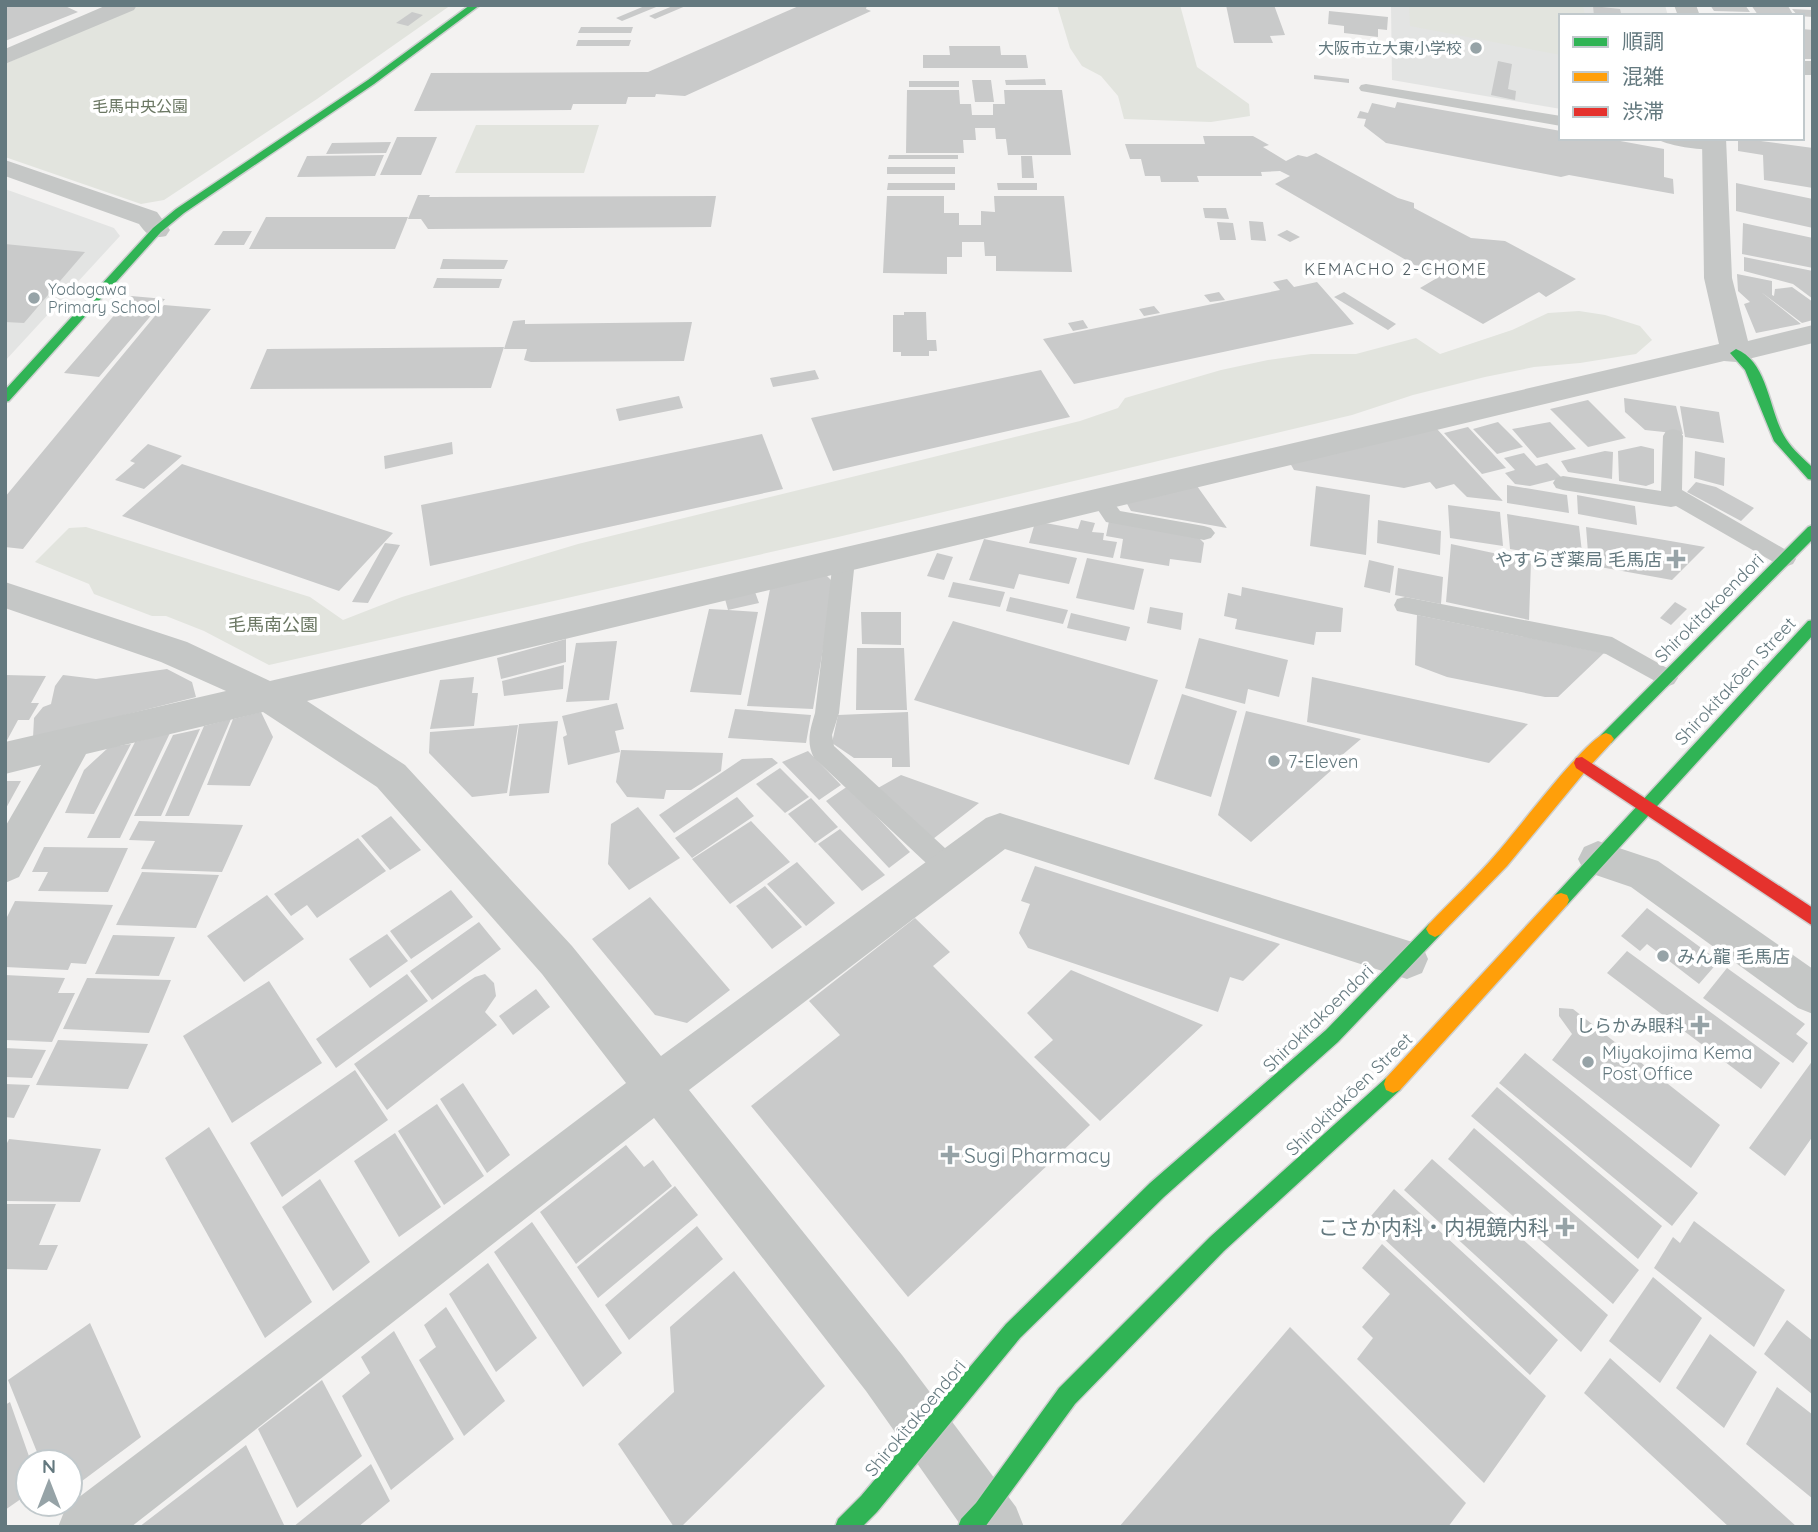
<svg xmlns="http://www.w3.org/2000/svg" width="1818" height="1532" font-family="Quicksand,'Noto Sans JP',sans-serif">
  <style>
    .built { fill: #e3e4e3 }
    .green { fill: #e2e4de }
    .building { fill: #c9caca }
    .lines { fill: none; stroke-linecap: round; stroke-linejoin: round }
    .fast-casing { stroke: #cecfcf; stroke-width: 3 }
    .slow-casing { stroke: #cecfcf; stroke-width: 3 }
    .jam-casing { stroke: #cecfcf; stroke-width: 3 }
    .lane { fill: #c5c7c6; fill-rule: evenodd }
    .street { fill: #c5c7c6; fill-rule: evenodd }
    .fast { fill: #30b455; fill-rule: evenodd }
    .slow { fill: #ff9f0a; fill-rule: evenodd }
    .jam { fill: #e5322d; fill-rule: evenodd }
    .poi-dot { fill: #96a3a7; stroke: #fff; stroke-width: 2.5 }
    .labels { text-anchor: middle; dominant-baseline: central; stroke-width: 7; stroke-linejoin: round; paint-order: stroke }
    .far-poi-label { font-size: 16px; fill: #64797f; stroke: #fff; text-anchor: end }
    .far-park-label { font-size: 16px; fill: #6b7763; stroke: #fff }
    .far-neighbourhood-label { font-size: 16px; letter-spacing: 2px; fill: #526065; stroke: #fff }
    .poi-label { font-size: 18px; fill: #64797f; stroke: #fff; text-anchor: start }
    .street-label { font-size: 18px; fill: #64797f; stroke: #fff }
    .park-label { font-size: 18px; fill: #6b7763; stroke: #fff }
    .near-poi-label { font-size: 21px; fill: #64797f; stroke: #fff; text-anchor: start }
  </style>
  <rect width="100%" height="100%" fill="#f3f2f1"/>
  <path class="built" d="M1391 5H1665L1668 16H1561V109L1392 80Z
    M5 189 114 228 120 236 5 361Z"/>
  <path class="green" d="M140 5H451L317 99 164 200 141 204 5 157V64Z
    M1057 5H1180L1197 67 1249 104 1250 116 1211 122 1124 119 1118 96 1101 76 1082 66 1070 48Z
    M1409 5H1583L1585 16H1561V55L1410 26Z
    M476 125H599L584 173H455Z
    M1579 311 1605 315 1640 326 1652 340 1636 354 1580 363 1534 367 1485 377 1413 395 1352 415 838 537 269 665 204 631 166 616H152L94 594 89 584 35 562 69 528 86 527 310 597 343 620 402 597 578 544 1080 421 1118 408 1125 398 1221 370 1268 360 1311 354H1356L1416 338 1440 354 1512 330 1548 313Z"/>
  <path class="building" d="M12 5H63L78 12 5 41V8Z
    M647 5H661L622 21 616 18Z
    M675 5H688L655 19 649 16Z
    M801 5H867L866 9 871 11 685 96 656 94 655 97H628L626 104H573L571 110 414 111 431 73 648 72Z
    M1226 5H1274L1285 35 1270 36 1273 43H1234Z
    M1710 5H1745L1750 12 1714 11Z
    M1751 5 1788 6 1794 16 1758 15Z
    M1593 6 1620 9 1621 13 1628 16H1594Z
    M1792 9 1813 10V17L1798 16Z
    M1329 11 1388 17 1387 30 1378 29V37L1344 33V26L1328 24Z
    M412 12 423 15 408 26 396 23Z
    M581 27H633L631 33H578Z
    M1802 29 1813 30V59H1802Z
    M578 40H631L629 46H576Z
    M949 46H1000L1001 55H1026L1028 68H923V55H950Z
    M1498 61 1512 64 1508 89 1516 91 1515 100 1491 95Z
    M1314 75 1349 79V83L1314 79Z
    M1045 79 1046 85H1006L1005 80Z
    M972 80H991L994 102H975Z
    M909 81H959V87H909Z
    M907 90H959L960 104H971L972 115H993V104H1005L1004 90H1062L1071 155H1008L1006 139H996L995 128H975L976 140H963L964 153H906Z
    M1397 102 1561 131V138H1604L1664 149V177L1673 179 1674 194 1569 175 1561 177 1386 143 1364 126 1366 119 1357 118 1360 111 1368 113 1372 103 1395 108Z
    M1203 136H1253L1269 145 1263 147 1286 161 1298 155 1307 157 1316 153 1398 198 1414 203V208L1471 238 1505 241 1576 279 1546 297 1539 292 1483 324 1420 288 1437 278 1275 184 1290 176 1280 171 1261 172 1262 176H1197L1199 182H1161L1160 176H1145L1141 159H1130L1125 144H1205Z
    M397 137H437L421 175H380Z
    M1738 138 1813 148V188L1764 180 1763 155 1738 151Z
    M391 142 386 153 326 154 332 143Z
    M384 155 375 176 297 177 307 156Z
    M889 155H958V159H888Z
    M1021 156H1032L1034 178H1022Z
    M887 167H955V174H887Z
    M888 183H955V190H887Z
    M997 183H1037V190H998Z
    M1736 183 1813 199V228L1736 211Z
    M418 195H430L429 197 716 196 711 227 428 229 421 219H408Z
    M887 196H944V213H959V225H981V211L995 212 994 196H1064L1072 272 996 271V256H985L984 242H962V257H947V274L883 273Z
    M1203 208H1226L1229 219 1205 218Z
    M266 217H408L395 249H249Z
    M1249 221 1263 222 1266 241 1251 240Z
    M1217 222 1233 223 1236 240H1220Z
    M1743 223 1813 238V268L1742 254Z
    M1287 230 1300 237 1290 242 1277 235Z
    M223 231H252L244 245H214Z
    M5 244 85 252 24 323 5 322Z
    M1744 257 1813 271V299L1793 284 1744 271Z
    M443 259 508 260 504 269H440Z
    M1737 274 1772 281V295L1774 296 1775 289 1792 287 1813 302V320L1802 323 1761 292 1801 324 1756 333 1744 304 1750 302 1738 291Z
    M437 278 502 279 499 288H433Z
    M1287 279 1294 287 1317 282 1354 324 1074 384 1043 339 1280 290 1273 282Z
    M1219 292 1225 300 1210 302 1204 295Z
    M1344 292 1396 324 1388 330 1334 297Z
    M131 296 165 299 99 377 64 373Z
    M164 305 211 309 23 549 5 547V497Z
    M1154 306 1160 313 1144 316 1139 309Z
    M904 312H926L927 340H936L937 351H929V356H901V352H893V315H904Z
    M525 320V324L692 322 684 361 531 362 524 360 527 349H504L513 321Z
    M1083 320 1088 328 1073 331 1068 323Z
    M504 347 491 388 250 389 267 349Z
    M815 370 819 379 773 387 770 378Z
    M1041 370 1070 417 833 471 811 418Z
    M679 396 683 408 619 421 616 409Z
    M1624 398 1676 406 1683 434 1645 430 1625 412Z
    M1588 400 1626 438 1588 447 1550 409Z
    M1680 406 1719 412 1724 443 1685 437Z
    M1498 422 1523 447 1497 454 1473 429Z
    M1550 422 1576 449 1537 458 1512 429Z
    M1468 427 1506 468 1482 474 1444 433Z
    M1437 429 1503 501 1467 497 1454 484 1436 489 1430 482 1404 488 1294 470 1290 463Z
    M762 434 783 489 430 566 421 505Z
    M452 442 453 454 385 469 384 456Z
    M148 444 182 456 144 489 115 480 135 463 130 461Z
    M1641 446 1654 449V483L1646 486 1619 481 1618 451Z
    M1605 451 1613 452 1612 479 1568 472 1561 461Z
    M1695 451 1725 458 1724 486 1694 478Z
    M1524 453 1536 466 1547 463 1562 478 1530 486 1515 484 1505 473 1515 470 1504 458Z
    M182 464 393 533 339 591 122 516Z
    M1696 482 1716 487 1754 508 1741 521 1687 492Z
    M1507 485 1567 495 1569 513 1507 503Z
    M1197 486 1227 528 1131 511 1126 502Z
    M1316 486 1370 495 1366 555 1310 546Z
    M1577 495 1635 506 1637 525 1578 514Z
    M1448 505 1500 512 1503 546 1450 538Z
    M1507 514 1579 526 1583 561 1510 549Z
    M1081 520 1095 523 1092 532 1104 533 1103 540 1117 542 1113 558 1029 543 1034 526 1040 522 1078 529Z
    M1378 520 1441 531 1440 555 1377 543Z
    M1109 521 1196 535 1204 543 1201 563 1170 559 1169 566 1120 558 1123 539 1106 536Z
    M1586 527 1653 538 1705 547 1672 580 1589 565Z
    M984 539 1077 558 1069 584 1019 574 1014 589 969 580Z
    M385 543 400 545 368 603 352 602Z
    M1451 544 1531 561 1529 620 1446 602Z
    M937 553 953 557 944 580 927 576Z
    M1087 558 1144 569 1134 610 1076 598Z
    M1369 560 1394 566 1390 593 1364 587Z
    M1398 568 1443 577 1441 604 1395 595Z
    M826 575 834 583 813 709 747 706 770 589Z
    M953 582 1005 592 1000 607 948 597Z
    M1242 587 1343 608 1341 632H1316L1314 645 1235 629 1237 619 1224 616 1228 593 1241 596Z
    M755 592 759 603 728 610 758 612 741 695 690 692 709 609 728 610 725 599Z
    M1010 597 1068 610 1063 624 1006 611Z
    M1675 602 1687 609 1671 625 1660 618Z
    M1150 607 1183 613 1181 630 1147 623Z
    M861 612H901V645L862 644Z
    M1071 613 1130 627 1126 641 1067 628Z
    M1417 615 1604 653 1558 697H1545L1447 677 1415 665Z
    M953 621 1158 680 1129 765 914 700Z
    M1199 638 1288 660 1279 697 1248 689 1245 704 1185 688Z
    M566 639V662L501 679 497 658Z
    M617 641 609 700 566 702 576 643Z
    M857 648H904L907 710H856Z
    M564 665 563 689 504 696 502 681Z
    M167 669 192 682 196 697 33 738 34 718 43 707 51 704 55 686 63 675 96 679Z
    M5 675 46 676 31 703H39L29 720H18L5 744Z
    M474 677 472 693H478L474 726 430 729 440 680Z
    M1312 677 1528 724 1489 763 1307 722Z
    M1182 694 1237 711 1211 797 1154 779Z
    M617 703 624 729 615 731 620 752 568 765 563 737 567 735 562 716Z
    M735 709 811 715 806 743 728 738Z
    M1246 711 1361 739 1341 756 1344 759 1251 842 1218 815Z
    M261 712 273 737 250 786 207 785 233 719Z
    M908 712 910 767H892V758H854L832 743 838 715Z
    M231 719 189 816H165L204 726Z
    M558 721 549 793 509 796 519 724Z
    M518 725 507 793 472 797 429 753 430 732Z
    M200 729 161 816H134L173 735Z
    M170 733 120 838H87L135 742Z
    M131 744 94 814 65 813 84 770 109 747Z
    M621 750 723 753 721 771 691 790H666L664 799 627 797 616 782Z
    M808 751 841 785 819 800 782 762Z
    M772 758 778 763 674 833 659 815 742 759Z
    M780 768 809 797 785 813 756 784Z
    M901 775 979 803 933 839 878 788Z
    M5 781H21L5 810Z
    M848 786 910 852 889 868 826 801Z
    M737 797 754 816 692 858 675 838Z
    M811 798 838 827 815 843 788 814Z
    M638 807 680 858 629 890 608 864 611 824Z
    M391 816 421 850 390 870 361 836Z
    M139 821 243 825 222 872 141 869 155 841 129 840Z
    M751 821 790 862 730 904 692 859Z
    M840 829 885 875 862 891 818 844Z
    M358 838 386 871 317 918 307 905 291 916 274 894Z
    M44 847 128 848 108 892 38 891 48 872H32Z
    M797 862 835 903 806 926 767 884Z
    M1035 866 1280 944 1243 981 1230 977 1218 1012 1028 948 1019 933 1030 904 1021 901Z
    M142 872 219 875 196 928 116 925Z
    M765 886 802 927 772 949 736 906Z
    M451 890 473 917 411 959 390 931Z
    M267 895 304 939 244 982 207 936Z
    M650 897 730 990 687 1023 655 1015 592 939Z
    M15 901 113 905 86 964 71 963 68 970 5 967V921Z
    M1647 908 1719 961 1699 984 1647 944 1640 951 1621 936Z
    M915 918 950 952 933 966 1090 1125 908 1297 751 1106 840 1035 809 1001Z
    M479 922 501 949 432 1000 410 971Z
    M387 934 408 961 370 988 349 959Z
    M113 935 175 937 159 976 95 974Z
    M1627 951 1780 1063 1761 1089 1607 973Z
    M1727 968 1805 1024 1796 1034 1808 1043 1793 1063 1703 998Z
    M1071 970 1203 1025 1100 1121 1034 1057 1053 1040 1027 1013Z
    M407 974 428 1001 336 1068 316 1039Z
    M485 974 494 983 496 996 485 1012 497 1025 387 1110 354 1064 463 985 475 977Z
    M5 975 65 978 58 993H75L52 1042 5 1040Z
    M87 978 171 980 149 1033 63 1029Z
    M269 981 322 1063 232 1123 183 1036Z
    M536 989 550 1007 513 1035 499 1016Z
    M1559 1008 1573 1009 1720 1125 1691 1168 1552 1060 1572 1034 1559 1016Z
    M58 1040 148 1044 128 1089 36 1085Z
    M5 1048 46 1050 32 1078 5 1077Z
    M1525 1053 1698 1193 1672 1226 1499 1083Z
    M1813 1060V1136L1785 1176 1749 1148Z
    M355 1070 388 1120 282 1197 250 1143Z
    M463 1083 510 1155 487 1173 440 1099Z
    M5 1084 30 1085 14 1118 5 1117Z
    M1497 1087 1662 1226 1638 1259 1471 1116Z
    M437 1104 484 1176 444 1205 398 1131Z
    M209 1127 312 1302 265 1338 165 1158Z
    M1474 1128 1639 1270 1613 1304 1448 1159Z
    M395 1133 441 1207 399 1237 354 1161Z
    M9 1139 101 1149 80 1202 5 1201V1147Z
    M626 1145 644 1167 653 1160 672 1186 576 1264 540 1212Z
    M1432 1159 1608 1315 1581 1352 1404 1190Z
    M320 1179 370 1262 333 1291 282 1207Z
    M675 1186 698 1215 598 1298 577 1267Z
    M1394 1189 1558 1340 1530 1375 1366 1222Z
    M5 1204H56L39 1245H58L47 1270 5 1269Z
    M1694 1221 1785 1290 1754 1347 1654 1268 1673 1237 1680 1243Z
    M532 1222 622 1353 583 1387 494 1252Z
    M697 1226 723 1259 629 1340 605 1305Z
    M1382 1244 1546 1396 1484 1483 1357 1359 1373 1338 1362 1327 1390 1294 1362 1268Z
    M488 1263 537 1338 496 1372 449 1294Z
    M734 1271 825 1386 681 1527H674L618 1444 674 1392 670 1327Z
    M1653 1277 1702 1318 1660 1383 1609 1341Z
    M446 1307 505 1401 464 1436 419 1360 436 1347 424 1325Z
    M1787 1320 1813 1341V1395L1764 1354Z
    M90 1323 141 1437 70 1490V1462H41L8 1380Z
    M1290 1327 1466 1503 1448 1527H1119Z
    M394 1331 454 1439 391 1490 342 1396 370 1373 361 1357Z
    M1710 1334 1757 1372 1724 1428 1676 1388Z
    M1610 1358 1797 1527H1729L1584 1393Z
    M322 1380 362 1456 297 1508 258 1429Z
    M1777 1387 1813 1415V1499L1746 1444Z
    M10 1402 31 1462H28V1494L5 1510V1405Z
    M246 1445 285 1527H139Z
    M371 1464 390 1501 358 1527H293Z"/>
  <g class="lines">
    <g class="fast-casing">
      <path id="fast" d="M470 5H480L374 84 184 213 161 232 9 401 5 402V390L153 228 176 209 368 80Z
        M1736 349C1769 362 1769 414 1786 439 1793 450 1804 459 1813 468V480L1808 479 1774 441 1745 370 1730 353Z
        M1813 525V539L1611 743H1601L1598 739 1601 735 1808 527Z
        M1813 620V635L1567 905 1561 907 1555 905 1553 900 1555 895 1808 621Z
        M1435 921 1441 924 1444 929 1441 934 1338 1042 1164 1197 1020 1338 877 1512 862 1527H835L838 1519 861 1496 1006 1324 1150 1183 1326 1030 1429 924Z
        M1393 1075 1400 1078 1402 1084 1400 1090 1224 1251 1075 1404 985 1527H958L961 1519 976 1503 1059 1388 1210 1237 1386 1078Z"/>
    </g>
    <g class="slow-casing">
      <path id="slow" d="M1606 733 1611 735 1614 739 1611 743 1588 768 1507 866 1441 934 1435 937 1429 934 1426 929 1429 924C1452 900 1476 878 1497 853 1517 831 1584 740 1606 733Z
        M1561 893 1567 895 1569 900 1567 905 1400 1090 1393 1093 1386 1090 1384 1084 1386 1078 1555 895Z"/>
    </g>
    <g class="jam-casing">
      <path id="jam" d="M1582 757 1813 908V926L1576 768 1574 763 1576 758Z"/>
    </g>
    <path class="lane" d="M1366 84 1561 116V126L1361 91 1359 88 1361 85Z
      M1656 138H1695L1721 143 1723 146C1715 154 1665 146 1656 138Z
      M1673 429 1680 431 1683 436 1682 490 1793 554 1796 559 1793 564 1785 567 1777 564 1676 506 1671 507 1563 490 1556 488 1553 483 1556 478 1563 476 1661 491 1663 436 1666 431Z
      M1102 494 1109 496 1120 511 1204 526 1211 528 1215 533 1211 538 1204 540 1106 522 1092 501 1095 496Z
      M844 552 852 555 855 560 839 713 832 735 834 746 958 860 962 868 958 876 949 879 940 876 814 758C806 742 810 730 815 713L833 560 836 555Z
      M1405 597 1612 637 1674 672 1678 678 1674 684 1666 687 1606 654 1397 611 1394 605 1397 599Z"/>
    <path class="street" d="M107 5H137L134 10 5 64V49Z
      M1674 5H1696L1700 16H1678Z
      M1802 61H1813V75H1802Z
      M1702 138H1726L1732 278 1748 341 1813 325V343L1736 362 1724 361 307 701 405 765 572 946 661 1056 986 818 1000 813 1422 945 1428 959 1422 973 1407 979 1005 849 689 1090 902 1355 1016 1507 1024 1527H962L866 1391 654 1118 131 1527H58L66 1507 626 1083 542 974 377 787 263 712 86 754 19 877 5 883V827L41 765 5 774V742L226 691 161 662 5 608V582L187 642 270 681 1719 344 1704 278Z
      M5 160 157 212 170 230 166 236C152 239 147 235 139 224L5 176Z
      M1598 841 1658 861 1813 969V1014L1798 1008 1631 887 1584 871 1578 859 1584 847Z"/>
    <use href="#fast" class="fast"/>
    <use href="#slow" class="slow"/>
    <use href="#jam" class="jam"/>
  </g>
  <g class="poi-dot">
    <circle cx="1476" cy="48" r="7"/>
    <circle cx="34" cy="298" r="7"/>
    <path d="M1672.5 548.5h7v7h7v7h-7v7h-7v-7h-7v-7h7z"/>
    <circle cx="1274" cy="761" r="7"/>
    <circle cx="1663" cy="956" r="7"/>
    <path d="M1696.5 1014.5h7v7h7v7h-7v7h-7v-7h-7v-7h7z"/>
    <circle cx="1588" cy="1062" r="7"/>
    <path d="M946.5 1144.5h7v7h7v7h-7v7h-7v-7h-7v-7h7z"/>
    <path d="M1561.5 1216.5h7v7h7v7h-7v7h-7v-7h-7v-7h7z"/>
  </g>
  <g class="labels">
    <g class="far-poi-label">
      <text x="1462" y="48">大阪市立大東小学校</text>
      <text x="48" y="289" text-anchor="start">Yodogawa<tspan x="48" dy="18">Primary School</tspan></text>
    </g>
    <g class="far-park-label">
      <text x="140" y="106">毛馬中央公園</text>
    </g>
    <g class="far-neighbourhood-label">
      <text x="1396" y="269">KEMACHO 2-CHOME</text>
    </g>
    <g class="poi-label">
      <text x="1662" y="559" text-anchor="end">やすらぎ薬局 毛馬店</text>
      <text x="1288" y="761">7-Eleven</text>
      <text x="1677" y="956">みん龍 毛馬店</text>
      <text x="1684" y="1025" text-anchor="end">しらかみ眼科</text>
      <text x="1602" y="1052">Miyakojima Kema<tspan x="1602" dy="21">Post Office</tspan></text>
    </g>
    <g class="street-label">
      <text transform="translate(1709 608) rotate(-45)">Shirokitakoendori</text>
      <text transform="translate(1735 681) rotate(-47)">Shirokitakōen Street</text>
      <text transform="translate(1318 1018) rotate(-44)">Shirokitakoendori</text>
      <text transform="translate(1349 1094) rotate(-44)">Shirokitakōen Street</text>
      <text transform="translate(915 1418) rotate(-50)">Shirokitakoendori</text>
    </g>
    <g class="park-label">
      <text x="273" y="624">毛馬南公園</text>
    </g>
    <g class="near-poi-label">
      <text x="964" y="1155">Sugi Pharmacy</text>
      <text x="1549" y="1227" text-anchor="end">こさか内科・内視鏡内科</text>
    </g>
  </g>
  <rect width="1818" height="1532" fill="none" stroke="#64797f" stroke-width="14"/>
  <rect x="1559" y="14" width="245" height="126" fill="#ffffff" stroke="#c1c9cc" stroke-width="2"/>
  <rect x="1573" y="37" width="35" height="10" fill="#30b455" stroke="#c1c9cc" stroke-width="2"/>
  <text x="1622" y="49" font-size="21" fill="#64797f">順調</text>
  <rect x="1573" y="72" width="35" height="10" fill="#ff9f0a" stroke="#c1c9cc" stroke-width="2"/>
  <text x="1622" y="84" font-size="21" fill="#64797f">混雑</text>
  <rect x="1573" y="107" width="35" height="10" fill="#e5322d" stroke="#c1c9cc" stroke-width="2"/>
  <text x="1622" y="119" font-size="21" fill="#64797f">渋滞</text>
  <g transform="translate(49 1483)"><circle r="33" fill="#ffffff" stroke="#c1c9cc" stroke-width="2"/>
  <path d="M0-5L12 26L0 18L-12 26Z" fill="#96a3a7"/>
  <text y="-10" font-size="19" font-weight="bold" text-anchor="middle" fill="#64797f">N</text>
  </g>
</svg>
